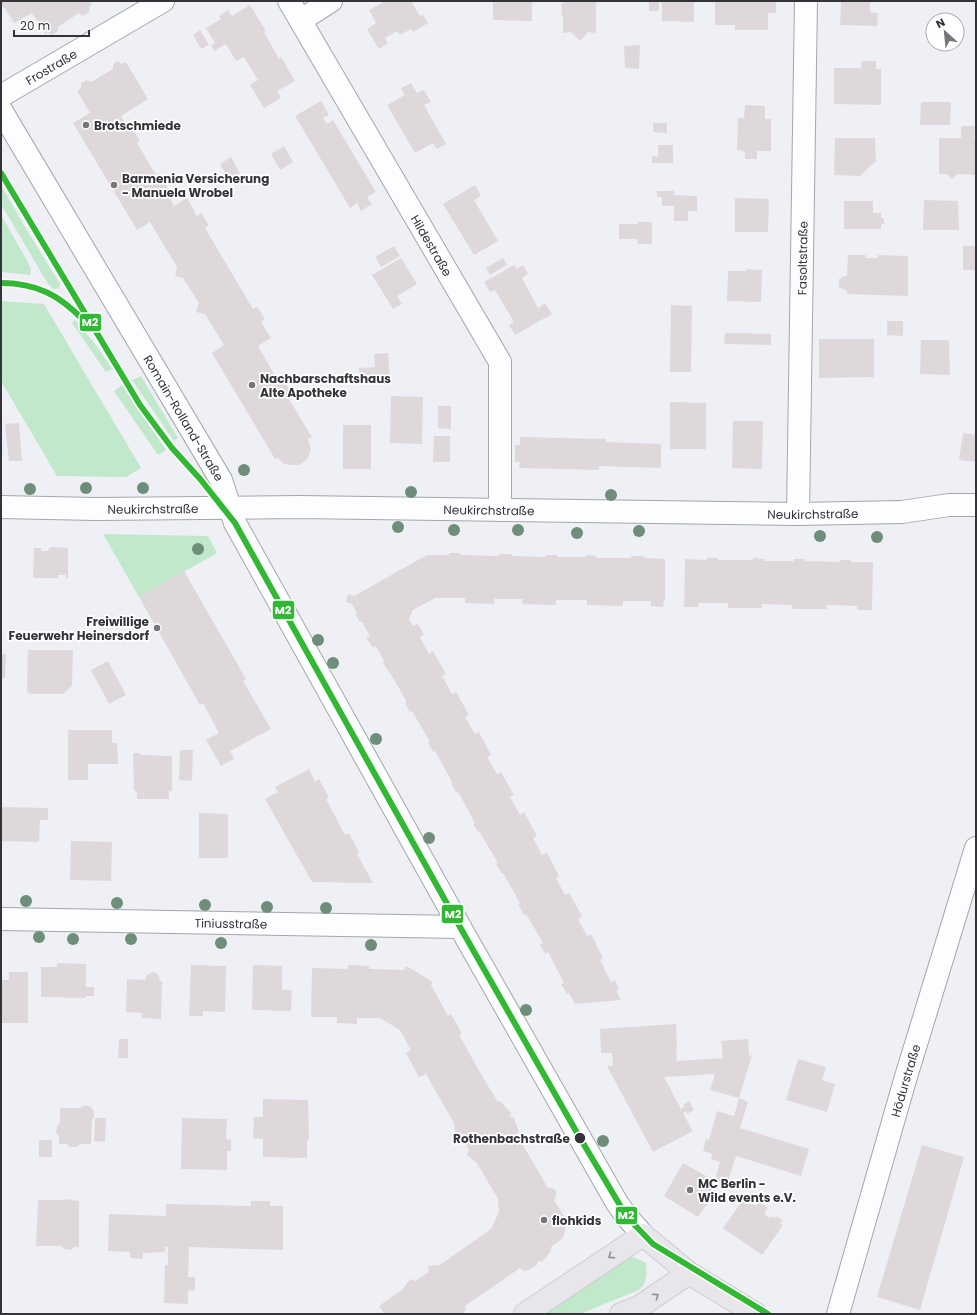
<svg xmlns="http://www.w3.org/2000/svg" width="977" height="1315" font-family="Poppins,sans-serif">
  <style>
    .green { fill: #c1e8ca }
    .building { fill: #dfd8da }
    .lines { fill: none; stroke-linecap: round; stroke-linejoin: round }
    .minor-casing { stroke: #a4a6aa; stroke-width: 24 }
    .major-casing { stroke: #cccdd0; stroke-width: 24 }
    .minor { stroke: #fcfdfe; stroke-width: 22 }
    .major { stroke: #e9e6eb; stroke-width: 22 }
    .tram-1-casing { stroke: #fff; stroke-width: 9 }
    .tram-1 { stroke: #33b835; stroke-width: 6 }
    .tree { fill: #6e8e7a }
    .oneway { stroke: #8e8d92 }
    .poi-dot { fill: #74767b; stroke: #fff; stroke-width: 1.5 }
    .stop-dot { fill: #333439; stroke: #fff; stroke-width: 1.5 }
    .labels { text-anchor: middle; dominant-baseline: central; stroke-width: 3.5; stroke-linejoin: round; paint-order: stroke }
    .street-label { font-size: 12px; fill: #333439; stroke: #fff }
    .poi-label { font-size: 12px; font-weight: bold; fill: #333439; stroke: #fff; text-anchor: start }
    .stop-label { font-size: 12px; font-weight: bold; fill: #333439; stroke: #fff; text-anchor: end }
    .line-badge { stroke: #fff; stroke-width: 1.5 }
    .badge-label { font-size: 11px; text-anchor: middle; font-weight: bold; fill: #fff }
  </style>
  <rect width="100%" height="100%" fill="#eef0f6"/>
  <path class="green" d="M1 185 25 227 60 284 59 288 54 289 48 284 1 204Z
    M1 215 25 257 31 269 30 275 12 273 1 272Z
    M1 301 44 304 141 468 126 477 57 476 1 381Z
    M75 320 96 345 112 369 106 372 72 323Z
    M141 376 178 438 174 441 132 380Z
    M122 385 166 450 158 455 114 391Z
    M103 534 208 536 217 553 139 597Z
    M634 1257 646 1263C647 1274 647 1283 639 1290L580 1314H545L554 1308 567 1295 620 1261Z"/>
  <path class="building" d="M1 1H89L92 5 89 7V12L83 16 79 13 58 27V31L52 35 48 32 45 34 32 13 14 23 5 8 1 7Z
    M385 1H411L420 16 423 15 428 23 413 32 411 29 400 35 397 31 385 38 388 43 379 49 367 29 376 23 369 10Z
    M493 1H532V21L493 20Z
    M563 1H596V33L588 32 580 41 571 32 563 33V16H562L561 4H563Z
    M649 1H659V11H649Z
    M662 1H694V22L662 21Z
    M715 1H776V13H768V30H735V25H715Z
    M841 1H870V12L878 13 877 26 840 25Z
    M250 5 266 31 264 32 279 59 281 57 295 81 277 91 281 98 264 108 250 85 258 80 244 57 236 61 226 44 214 51 211 45 215 43 206 28 221 19 219 16 228 10 232 16Z
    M200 30 209 45 201 49 193 35Z
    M640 45 639 69 625 68 624 46Z
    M118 61 121 64 126 62 148 99 121 116 130 131 133 129 140 141 137 143 157 177 160 175 168 188 165 189 174 206 187 198 197 216 201 213 209 225 205 228 253 309 257 307 265 319 261 322 271 338 258 346 280 384 284 381 292 393 287 396 312 437 308 439 311 449 309 456 305 461 299 465H289L283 463 278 458 275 459 212 353 224 345 205 314 196 312 199 303 183 278 175 276 177 267 150 222 137 230 73 123 90 113 77 91 81 88V83L87 80 91 82 113 69V64Z
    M862 61H876V69H881V105L834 104V68H861Z
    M411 83 417 93 424 90 431 102 424 105 446 144 437 149 433 143 415 153 387 105 405 95 401 88Z
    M321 101 329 115 323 118 327 124 333 120 376 192 367 197 372 204 361 211 357 203 350 208 295 116Z
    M921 102H951L950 125H920Z
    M745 105 765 106V119H771V151H757V159H745V151L737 150 738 118H744Z
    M653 123H667V133L653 132Z
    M961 126H975L974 138H976L975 175 957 174 952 179 947 174H939V138H961Z
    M835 138H875L876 161 860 176 834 175Z
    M658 145H673V163H652V156L658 157Z
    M284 146 293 162 280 170 271 154Z
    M231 157 240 174 229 180 220 164Z
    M475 185 481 196 474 200 498 241 474 255 443 204Z
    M657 191H674V195L697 196V211H688V221H674V206H662V197H657Z
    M735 198 769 199 768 232H735Z
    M924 200 958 201 959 230H923Z
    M844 201H873V213H881V218H884V224H881V229H844Z
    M638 222H652V244H638L637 239H619V224H638Z
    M394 246 400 256 381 267 375 257Z
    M963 246H976V270H963Z
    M848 255H866L865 258H878V255L908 256V296L847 294V291L839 287V279L844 276H847Z
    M401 258 417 284 397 296 402 304 393 309 372 275Z
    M503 258 507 265 490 275 486 268Z
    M514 265 517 269 523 265 528 274 522 278 538 308 545 303 552 314 515 335 509 325 514 322 495 290 490 292 484 282Z
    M746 269 762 270 761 302 727 301 728 271H746Z
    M671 305 692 306 691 372H670Z
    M887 321H903V336L887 335Z
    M725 333 771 334V345L724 344Z
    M819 339H874V377L819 378Z
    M921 340H949L950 375 920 374Z
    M388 353 390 380 360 382 359 368 375 367 374 354Z
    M391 396 423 397 422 444 390 443Z
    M670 402 706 403V449H670Z
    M438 406H451V429L438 428Z
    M733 421H763L762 469 732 468Z
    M19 423 22 461H9L5 424Z
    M343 425H371V469H343Z
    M963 433 976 435V462L959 460Z
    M434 436H450V462H433Z
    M520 437 606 439V442L661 444V468L599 466V470L519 468 520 462H515V445H520Z
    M51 547 68 548V578L66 579V575H58V578H33L34 548H42L41 551H48Z
    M449 553H460V555L499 556V554H512V556L546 557V555H557V557H586V555L597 556 596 558H631V556H644V558L665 559V601H664L663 607 651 606V601H623V606L587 605V600H556V605L522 604 523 599H494V604L465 603V598H435L413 610 409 619 413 626 418 624 424 635 420 637 429 654 433 651 446 674 442 676 452 694 456 692 469 715 465 717 475 734 479 732 491 755 487 757 497 774 501 772 514 795 510 797 520 815 524 812 537 836 533 838 542 855 547 853 559 876 556 878 565 895 569 893 582 916 578 919 587 936 591 934 603 958 600 960 611 982 615 980 619 989 616 991 621 1000 575 1004 569 993 567 994 561 984 564 983 548 952 545 954 540 944 543 943 526 914 524 915 518 904 520 903 503 873 502 874 496 864 498 863 479 831 478 832 473 824 475 823 458 792 456 793 451 783 452 782 435 751 433 752 428 743 430 742 412 711 410 712 405 703 407 702 389 671H388L383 663 384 661 376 646 373 648 366 638 370 636 362 622H360L355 614 357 613 352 604 346 602 348 594 354 596 427 555H449Z
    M707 558H718V560H753V558L764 559 765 561H794V559H805V561L840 562V560H851V562H873L872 610H857V606L827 605V609H793L792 605 762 604V608H728V603H699L698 607H684L685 559 707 560Z
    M184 571 246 679 243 681 271 729 230 751 234 759 221 766 206 740 219 733 203 703 200 705 139 597Z
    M28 650H73L72 686 63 694H31L27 692Z
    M1 654H6L5 678H1Z
    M108 661 126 695 109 704 91 670Z
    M68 730H112V743H117L118 764H88V780H68Z
    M180 750H193L192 781 179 780Z
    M133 753H140V755L172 756V791H169V799H137V791H134Z
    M309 769 315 782 319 779 329 798 326 799 345 835 349 833 359 852 357 854 373 883 312 882 265 799 278 792 275 787Z
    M1 807 48 808V820H40L39 842 1 841Z
    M199 813 228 814V858H199Z
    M71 841 112 842 111 881 70 880Z
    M57 963 86 964V987H94V996H86V998L41 997V967H57Z
    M191 965 226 966 225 1012 203 1011V1016H189Z
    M253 965 282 966V990H292L291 1011 252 1010Z
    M348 965 369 966V969L404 970 406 966 433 982 431 985 448 1016 451 1014 462 1034 459 1035 481 1074 497 1101 501 1102 511 1113 510 1117 514 1118 519 1132 517 1135 548 1188H552L556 1191V1196L554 1200 567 1221 563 1238 551 1247V1251L542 1262 538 1261 537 1265 528 1270 523 1271 520 1268 465 1306 466 1310 462 1314H384L379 1306 403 1289 410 1279 415 1281 429 1272 428 1266 440 1265 491 1229 499 1212 498 1199 477 1163 467 1155 469 1150 461 1136 455 1135 454 1123 426 1074 419 1077 406 1053 411 1050 400 1030 380 1018H357V1024L337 1023V1017H311L312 968 347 969Z
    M9 972H28V1023H1V980H9Z
    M153 972 158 974 159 977 160 981H162L161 1019 142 1018V1013L126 1012 127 979 145 980 147 975Z
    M676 1024 677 1048H676L677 1061 723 1058 721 1041 748 1039 749 1056 752 1055 739 1098 710 1090 715 1074 664 1077 681 1109 684 1107 683 1105 689 1101 694 1110 687 1114 686 1111 683 1113 692 1130 691 1132 653 1152 607 1066H613L612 1053H601L600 1029Z
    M119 1039H128V1058H118Z
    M798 1059 826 1067 822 1080 835 1084 827 1112 786 1100Z
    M739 1098 748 1102 740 1128 809 1149 801 1176 736 1156 726 1188 714 1184 709 1202 698 1217 664 1196 683 1163 715 1181 720 1162 711 1159 712 1154 703 1151 706 1139 709 1140 717 1111 734 1116Z
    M263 1099 308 1100 309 1139 307 1140V1158L263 1157V1139L253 1138 254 1117H263Z
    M83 1106H90L94 1111V1117L92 1120 91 1144H80L77 1147H70L67 1144H59V1137L56 1133 57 1126 60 1123V1108H80Z
    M95 1118H106L105 1142 94 1141Z
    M182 1118 227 1119 226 1139 231 1140V1151H227V1170L181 1169Z
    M39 1140H52V1157H39Z
    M922 1145 964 1157 920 1310 877 1297Z
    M66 1199 79 1201V1247H74L71 1250 64 1249 62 1246H36L38 1200H63Z
    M743 1200 751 1205 752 1203 756 1206 759 1202 768 1208 764 1214 770 1218 771 1216 775 1218 776 1216 783 1220 780 1224 783 1225 762 1255 723 1228Z
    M251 1201H270V1206H283V1250L189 1247 188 1277H195V1291L188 1290V1304L164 1303 165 1265H168V1247H165V1252L143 1253V1259L130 1258V1252L108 1251 109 1214 166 1216V1204L251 1206Z"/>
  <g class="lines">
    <g class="minor-casing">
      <g id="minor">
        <path id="s1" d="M289 1 500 362V510"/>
        <path d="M301 20 331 1"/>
        <path id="s2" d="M1 96 163 1"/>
        <path id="s3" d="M1 110 221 480 235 523 460 927 617 1203 627 1217 643 1235"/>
        <path id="s4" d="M1 507 95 509 299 507 798 514 902 512 949 505H976"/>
        <path id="s5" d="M798 514 806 1"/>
        <path id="s6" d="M1 919 460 927"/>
        <path id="s7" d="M838 1314 905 1080 976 848"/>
      </g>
    </g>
    <g class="major-casing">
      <path id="major" d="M525 1314 643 1235 689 1273 756 1314
        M621 1314 639 1307 689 1273"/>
    </g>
    <use href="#minor" class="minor"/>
    <use href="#major" class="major"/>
    <g class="tram-1-casing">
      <path id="tram-1" d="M1 173 140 405 172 448 201 480 235 523 460 927 580 1138 627 1217 653 1244 768 1314
        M1 283C36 283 60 295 84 321"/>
    </g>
    <use href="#tram-1" class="tram-1"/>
  </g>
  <g class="tree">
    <circle cx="244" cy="470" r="6"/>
    <circle cx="86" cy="488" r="6"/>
    <circle cx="143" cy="488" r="6"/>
    <circle cx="30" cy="489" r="6"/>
    <circle cx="411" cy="492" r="6"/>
    <circle cx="611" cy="495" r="6"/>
    <circle cx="398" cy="527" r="6"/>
    <circle cx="454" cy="530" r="6"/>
    <circle cx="518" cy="530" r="6"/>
    <circle cx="639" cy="531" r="6"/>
    <circle cx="577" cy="533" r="6"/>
    <circle cx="820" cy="536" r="6"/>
    <circle cx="877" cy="537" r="6"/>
    <circle cx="198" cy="549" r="6"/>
    <circle cx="318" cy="640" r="6"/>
    <circle cx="333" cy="663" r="6"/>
    <circle cx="376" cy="739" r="6"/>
    <circle cx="429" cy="838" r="6"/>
    <circle cx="26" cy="901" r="6"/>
    <circle cx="117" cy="903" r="6"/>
    <circle cx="205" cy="905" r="6"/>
    <circle cx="267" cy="907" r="6"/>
    <circle cx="326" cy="908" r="6"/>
    <circle cx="39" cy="937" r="6"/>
    <circle cx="73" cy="939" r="6"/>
    <circle cx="131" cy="939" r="6"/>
    <circle cx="221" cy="943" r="6"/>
    <circle cx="371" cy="945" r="6"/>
    <circle cx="526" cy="1010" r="6"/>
    <circle cx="603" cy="1141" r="6"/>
  </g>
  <defs><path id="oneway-chevron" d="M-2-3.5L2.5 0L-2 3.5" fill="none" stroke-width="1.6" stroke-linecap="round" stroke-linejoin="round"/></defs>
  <g class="oneway">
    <use href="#oneway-chevron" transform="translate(611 1256) rotate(146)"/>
    <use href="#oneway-chevron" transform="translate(656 1296) rotate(-34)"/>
  </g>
  <g class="poi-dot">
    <circle cx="86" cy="125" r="4"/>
    <circle cx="114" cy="185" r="4"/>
    <circle cx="252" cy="385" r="4"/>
    <circle cx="157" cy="628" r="4"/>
    <circle cx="690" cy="1190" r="4"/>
    <circle cx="544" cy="1220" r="4"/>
  </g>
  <circle class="stop-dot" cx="580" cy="1138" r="6"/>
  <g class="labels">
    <g class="street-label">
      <text stroke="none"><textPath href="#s2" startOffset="58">Frostraße</textPath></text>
      <text stroke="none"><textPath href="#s1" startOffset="283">Hildestraße</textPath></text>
      <text stroke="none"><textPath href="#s5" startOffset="256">Fasoltstraße</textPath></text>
      <text stroke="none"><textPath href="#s3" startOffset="358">Romain-Rolland-Straße</textPath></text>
      <text stroke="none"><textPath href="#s4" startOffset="152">Neukirchstraße</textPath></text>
      <text stroke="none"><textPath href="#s4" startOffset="488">Neukirchstraße</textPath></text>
      <text stroke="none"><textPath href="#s4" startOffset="812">Neukirchstraße</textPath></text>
      <text stroke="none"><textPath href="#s6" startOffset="230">Tiniusstraße</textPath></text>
      <text stroke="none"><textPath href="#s7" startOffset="243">Hödurstraße</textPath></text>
    </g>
    <g class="poi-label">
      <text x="94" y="125">Brotschmiede</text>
      <text x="122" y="178">Barmenia Versicherung<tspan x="122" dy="14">- Manuela Wrobel</tspan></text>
      <text x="260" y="378">Nachbarschaftshaus<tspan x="260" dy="14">Alte Apotheke</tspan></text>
      <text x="149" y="621" text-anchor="end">Freiwillige<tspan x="149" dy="14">Feuerwehr Heinersdorf</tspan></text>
      <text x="698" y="1183">MC Berlin -<tspan x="698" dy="14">Wild events e.V.</tspan></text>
      <text x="552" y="1220">flohkids</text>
    </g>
    <g class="stop-label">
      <text x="570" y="1138">Rothenbachstraße</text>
    </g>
  </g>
  <g class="line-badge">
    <rect x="79" y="313" width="23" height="19" rx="4" fill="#33b835"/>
    <rect x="272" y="600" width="23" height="20" rx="4" fill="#33b835"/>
    <rect x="441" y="904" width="23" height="20" rx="4" fill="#33b835"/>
    <rect x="615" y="1206" width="23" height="19" rx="4" fill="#33b835"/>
  </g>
  <g class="badge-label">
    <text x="90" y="326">M2</text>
    <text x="283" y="614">M2</text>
    <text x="453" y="918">M2</text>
    <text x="626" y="1219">M2</text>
  </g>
  <rect width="977" height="1315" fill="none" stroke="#333439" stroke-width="4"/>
  <g transform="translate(945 32) rotate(333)"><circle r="19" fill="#ffffff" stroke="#adaeb0"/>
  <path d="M0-3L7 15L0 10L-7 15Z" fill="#74767b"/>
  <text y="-6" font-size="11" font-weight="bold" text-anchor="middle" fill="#333439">N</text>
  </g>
  <path d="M14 30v6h75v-6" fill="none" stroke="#333439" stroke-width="2"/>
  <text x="20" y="30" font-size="12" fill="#333439" stroke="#ffffff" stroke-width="3" paint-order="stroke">20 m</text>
</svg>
